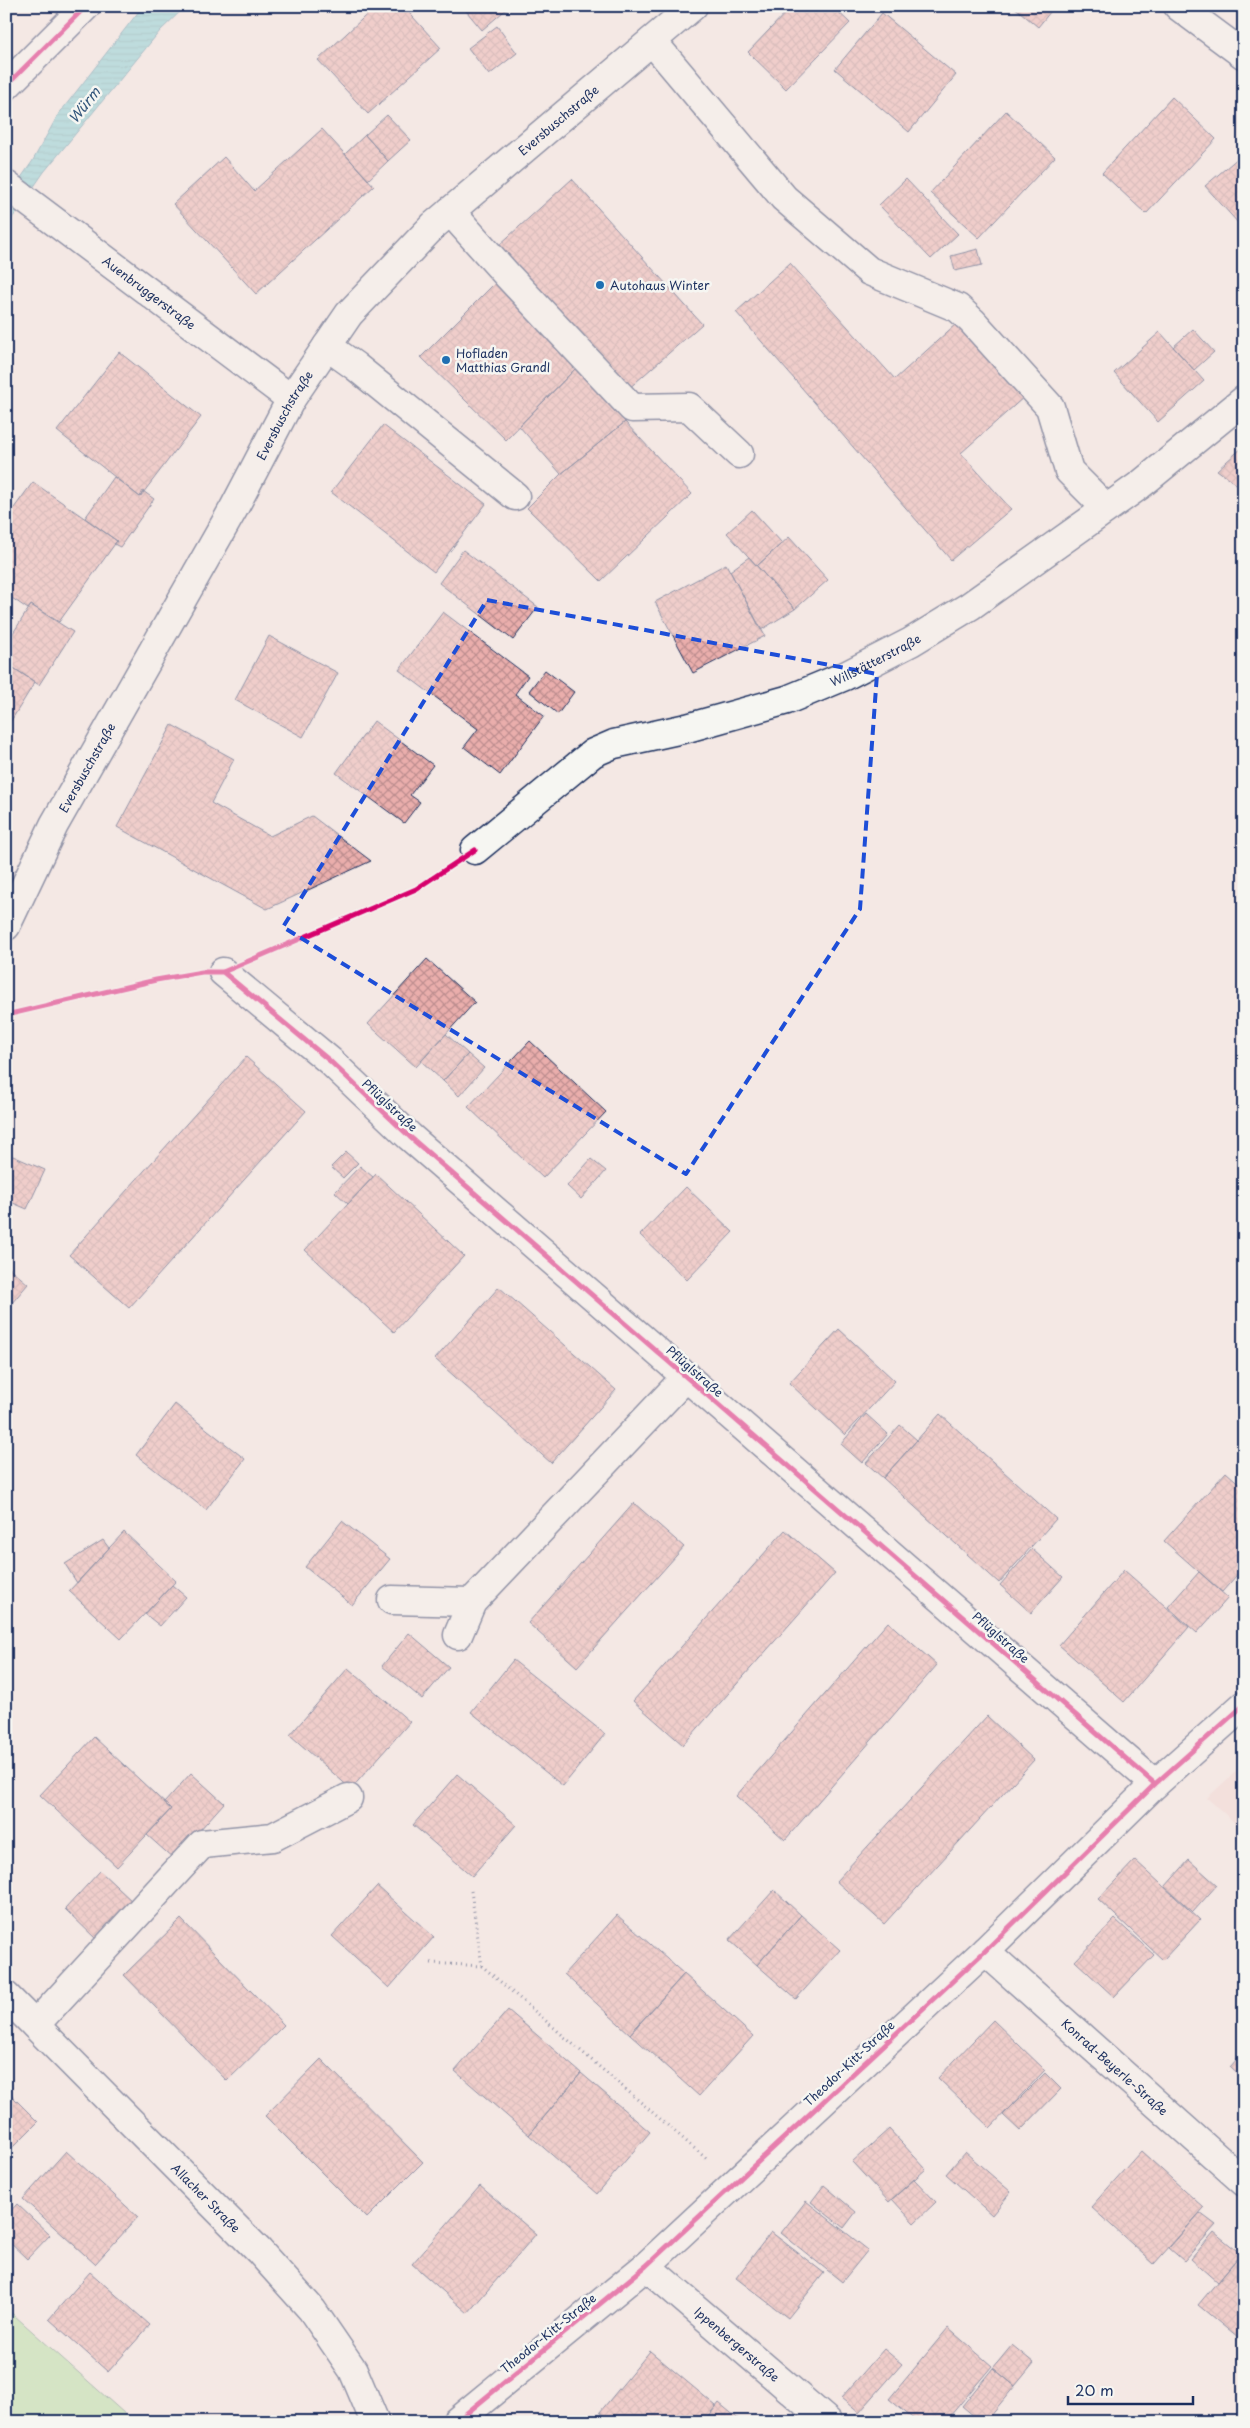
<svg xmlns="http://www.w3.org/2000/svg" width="1250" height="2428" font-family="'Playpen Sans',sans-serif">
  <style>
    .built { fill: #f1d7d3 }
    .green { fill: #afe0a0; stroke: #65887f }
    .water { fill: url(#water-rules); stroke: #568ea5 }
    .building { fill: url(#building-cross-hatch); stroke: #1b2f5e }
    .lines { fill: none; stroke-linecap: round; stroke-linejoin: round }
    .minor-casing { stroke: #1b2f5e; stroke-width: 31 }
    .major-casing { stroke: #1b2f5e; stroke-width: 31 }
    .path { stroke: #1b2f5e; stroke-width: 3; stroke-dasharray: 1 4; stroke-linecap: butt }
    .minor { stroke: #f6f6f2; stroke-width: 28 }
    .major { stroke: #f6f6f2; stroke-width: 28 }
    .cycleway-casing { stroke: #f6f6f2; stroke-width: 8 }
    .cycleway { stroke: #d6006c; stroke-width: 5 }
    .marked { fill: none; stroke: #1d4ed8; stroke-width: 4; stroke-dasharray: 10 6; stroke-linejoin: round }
    .poi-dot { fill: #1f6fb2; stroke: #f6f6f2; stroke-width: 2 }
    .labels { text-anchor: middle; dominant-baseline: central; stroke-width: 5; stroke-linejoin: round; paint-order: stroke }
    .street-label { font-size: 12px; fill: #1b2f5e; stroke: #f6f6f2 }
    .poi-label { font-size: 12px; fill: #1b2f5e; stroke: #f6f6f2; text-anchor: start }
    .water-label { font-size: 14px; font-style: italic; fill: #34577c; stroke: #f6f6f2 }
  </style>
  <defs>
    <pattern id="water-rules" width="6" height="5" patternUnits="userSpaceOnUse" patternTransform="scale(1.25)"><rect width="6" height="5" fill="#7dced4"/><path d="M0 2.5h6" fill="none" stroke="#6bb1b8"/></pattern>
    <pattern id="building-cross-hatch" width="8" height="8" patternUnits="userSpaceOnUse" patternTransform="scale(1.25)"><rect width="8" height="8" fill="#eaaeac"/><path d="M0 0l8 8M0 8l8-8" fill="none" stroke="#bd8e8f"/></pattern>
  </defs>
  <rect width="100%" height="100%" fill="#f4e8e4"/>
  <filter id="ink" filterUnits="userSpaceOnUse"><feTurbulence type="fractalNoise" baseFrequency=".02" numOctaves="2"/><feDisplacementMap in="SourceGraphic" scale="10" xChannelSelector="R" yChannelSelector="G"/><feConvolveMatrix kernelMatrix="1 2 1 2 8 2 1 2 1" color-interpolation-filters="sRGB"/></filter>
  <g filter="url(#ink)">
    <path class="built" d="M1244 1764V1831L1207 1798Z"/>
    <path class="green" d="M6 2308 134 2422H6Z"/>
    <path class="water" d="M143 6H186L160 31 44 172 6 227V199L32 162 58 115Z"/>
    <path class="building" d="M376 6H403L441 48 368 114 318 60Z
      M462 6H510L482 30Z
      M792 6H832L850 23 786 89 748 52Z
      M1013 6H1055L1038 27Z
      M882 13 956 75 909 132 835 69Z
      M497 26 517 53 489 75 468 48Z
      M1172 97 1216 139 1146 214 1102 173Z
      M1006 111 1055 157 979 238 930 193Z
      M387 115 411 140 388 161 365 135Z
      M322 129 374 186 256 294 173 204 224 157 254 191Z
      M365 135 388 161 368 180 345 154Z
      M1239 157 1244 163V220L1239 224 1205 186Z
      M572 179 702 324 627 390 498 246Z
      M906 179 958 234 931 259 879 205Z
      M978 249 982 265 955 271 951 256Z
      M790 263 895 379 957 323 1024 397 961 453 1011 509 951 560 736 312Z
      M495 283 579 365 506 440 421 357Z
      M1193 329 1214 352 1194 370 1173 347Z
      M1160 332 1204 381 1158 422 1114 373Z
      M119 352 201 417 140 497 57 431Z
      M577 367 625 422 561 474 519 426Z
      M625 422 692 494 601 581 527 508 561 474Z
      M383 425 486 504 434 572 331 492Z
      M1244 446V490L1217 470Z
      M114 477 140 497 143 491 154 499 120 547 114 544 117 541 85 518Z
      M33 482 117 541 59 622 31 605 28 609 6 594V519Z
      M752 510 782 543 757 566 727 533Z
      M789 537 828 580 795 609 757 566Z
      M463 550 538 607 513 640 439 583Z
      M749 557 795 609 761 630 730 571Z
      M726 564 765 636 693 673 655 602Z
      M31 605 73 632 39 685 6 663V644Z
      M443 612 528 676 515 694 544 716 500 775 464 747 478 729 399 670Z
      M269 636 338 673 303 737 235 700Z
      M6 663 35 682 6 729Z
      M545 670 574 692 558 714 529 691Z
      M374 721 433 765 410 795 420 802 404 823 336 773Z
      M172 725 234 759 211 803 270 836 312 816 371 861 267 909 117 827Z
      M427 959 475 1002 416 1067 368 1024Z
      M446 1034 468 1054 443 1081 421 1061Z
      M530 1041 606 1112 543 1178 468 1107Z
      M468 1054 484 1068 459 1096 443 1081Z
      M246 1057 306 1111 129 1308 69 1255Z
      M346 1152 358 1163 343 1178 331 1167Z
      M6 1153 45 1170 27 1209 6 1200Z
      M591 1159 606 1171 581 1199 567 1186Z
      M360 1166 373 1177 348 1204 335 1192Z
      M376 1174 464 1256 394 1332 305 1250Z
      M686 1187 733 1232 687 1280 640 1235Z
      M6 1265 28 1284 6 1310Z
      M499 1287 616 1390 551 1463 435 1359Z
      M839 1329 895 1381 845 1435 789 1383Z
      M175 1404 245 1459 206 1510 136 1455Z
      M866 1414 888 1434 862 1463 841 1444Z
      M940 1414 1056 1519 999 1583 883 1478Z
      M900 1425 917 1440 883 1478 866 1463Z
      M1226 1472 1244 1488V1567L1222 1592 1164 1541Z
      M634 1503 684 1547 577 1667 528 1623Z
      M342 1521 390 1559 352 1605 305 1567Z
      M785 1530 835 1573 683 1745 633 1701Z
      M124 1532 176 1581 121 1639 69 1591Z
      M103 1540 109 1548 77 1583 65 1564Z
      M1032 1549 1063 1577 1031 1613 1000 1585Z
      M1124 1570 1189 1627 1124 1702 1059 1645Z
      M1199 1572 1228 1598 1197 1633 1168 1607Z
      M172 1585 186 1597 160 1626 145 1614Z
      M888 1622 937 1665 785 1840 736 1796Z
      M409 1633 449 1667 422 1699 382 1666Z
      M513 1660 605 1734 563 1786 471 1712Z
      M348 1668 410 1722 351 1789 290 1735Z
      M987 1716 1034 1760 884 1924 836 1881Z
      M94 1737 171 1809 117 1867 40 1795Z
      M191 1773 224 1803 174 1859 147 1835 171 1809 164 1803Z
      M457 1774 516 1825 472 1876 413 1825Z
      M1135 1860 1200 1920 1163 1960 1098 1899Z
      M1189 1860 1217 1885 1193 1912 1165 1887Z
      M100 1871 134 1903 98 1941 65 1909Z
      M377 1886 434 1937 389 1988 332 1936Z
      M774 1890 801 1915 757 1965 729 1940Z
      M617 1915 684 1974 630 2034 564 1974Z
      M801 1915 840 1950 796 1999 757 1965Z
      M181 1919 284 2025 227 2081 124 1975Z
      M1115 1919 1154 1955 1114 1997 1075 1961Z
      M684 1974 753 2036 699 2096 630 2034Z
      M508 2010 581 2073 529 2135 455 2071Z
      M993 2020 1045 2070 990 2128 938 2078Z
      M1244 2051V2080L1230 2067Z
      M321 2059 423 2162 367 2218 265 2116Z
      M581 2073 650 2132 597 2194 529 2135Z
      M1045 2073 1061 2089 1020 2131 1003 2115Z
      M6 2090 38 2122 6 2154Z
      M889 2129 926 2169 889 2202 852 2162Z
      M66 2151 138 2217 95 2264 23 2199Z
      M1141 2151 1204 2208 1154 2264 1091 2207Z
      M965 2152 1011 2192 992 2215 946 2174Z
      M914 2179 936 2202 914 2223 892 2199Z
      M824 2185 856 2212 844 2228 811 2202Z
      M480 2186 536 2234 468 2313 412 2264Z
      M806 2201 868 2250 842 2282 781 2233Z
      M17 2204 50 2235 27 2259 6 2239V2216Z
      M1200 2213 1216 2225 1184 2261 1169 2248Z
      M771 2232 824 2273 788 2318 736 2278Z
      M1214 2232 1241 2254 1217 2282 1191 2259Z
      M1244 2250V2343L1198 2305Z
      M90 2272 150 2325 108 2372 49 2319Z
      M948 2328 992 2366 945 2422H917L889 2399Z
      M1012 2345 1034 2363 1015 2386 993 2368Z
      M884 2349 902 2364 859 2413 841 2398Z
      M650 2351 716 2406 703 2422H612L600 2412Z
      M993 2368 1015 2386 985 2422H981L962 2406Z
      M719 2403 742 2422H704Z"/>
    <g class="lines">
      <g class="minor-casing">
        <g id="minor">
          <path d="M1178 6 1244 55"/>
          <path d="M652 41 784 198 869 271 958 308 972 321 1050 407 1069 471 1106 508"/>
          <path d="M6 86 86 6"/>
          <path id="s1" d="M6 185 291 399"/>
          <path d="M450 211 508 276 632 408 689 407 739 454"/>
          <path d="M327 346 355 366 515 496"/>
          <path id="s2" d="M475 850 593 753 614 744 687 728 787 700 845 676 911 642 970 606 1140 485 1244 400"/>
          <path d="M223 972 330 1061 410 1137 1155 1784"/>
          <path d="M392 1600 472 1602"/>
          <path d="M458 1635 472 1602 687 1376"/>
          <path id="s3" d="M985 1951 1244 2182"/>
          <path id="s4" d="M6 1996 259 2251 312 2310 353 2370 375 2422"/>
          <path d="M35 2025 202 1844 273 1837 348 1798"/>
          <path id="s5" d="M646 2266 828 2422"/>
          <path d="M456 2422 646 2266 985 1951 1155 1784 1244 1705"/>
        </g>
      </g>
      <g class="major-casing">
        <g id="major">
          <path id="s6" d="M6 926 54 825 234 508 291 399 349 314 434 225 693 6"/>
        </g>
      </g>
      <path class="path" d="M471 1891 482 1966 708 2160
        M431 1963 482 1966"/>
      <use href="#minor" class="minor"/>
      <use href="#major" class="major"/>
      <g class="cycleway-casing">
        <path id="cycleway" d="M6 86 86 6
          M223 972 330 1061 410 1137 1155 1784
          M6 1015 156 980 202 972H223L416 889 475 850
          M456 2422 646 2266 985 1951 1155 1784 1244 1705"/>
      </g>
      <use href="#cycleway" class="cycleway"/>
    </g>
  </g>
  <path d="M0 0H1250V2428H0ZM487 600 877 674 860 909 686 1174 283 927Z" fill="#f4e8e4" fill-opacity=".55" fill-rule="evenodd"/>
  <path class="marked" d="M487 600 877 674 860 909 686 1174 283 927Z"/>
  <g class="poi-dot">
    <circle cx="600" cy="285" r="5"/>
    <circle cx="446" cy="360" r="5"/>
  </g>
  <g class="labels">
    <g class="street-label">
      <text stroke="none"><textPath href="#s6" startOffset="988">Eversbuschstraße</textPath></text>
      <text stroke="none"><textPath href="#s1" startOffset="179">Auenbruggerstraße</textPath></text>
      <text stroke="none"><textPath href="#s6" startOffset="582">Eversbuschstraße</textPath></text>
      <text stroke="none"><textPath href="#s2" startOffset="451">Willstätterstraße</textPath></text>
      <text stroke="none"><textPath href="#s6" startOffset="178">Eversbuschstraße</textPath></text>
      <text transform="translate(390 1105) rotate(43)">Pflüglstraße</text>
      <text transform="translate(695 1371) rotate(41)">Pflüglstraße</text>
      <text transform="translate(1001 1637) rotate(41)">Pflüglstraße</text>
      <text transform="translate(849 2063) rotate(-43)">Theodor-Kitt-Straße</text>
      <text stroke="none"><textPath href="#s3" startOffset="174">Konrad-Beyerle-Straße</textPath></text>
      <text stroke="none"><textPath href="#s4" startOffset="284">Allacher Straße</textPath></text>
      <text transform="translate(548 2333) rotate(-39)">Theodor-Kitt-Straße</text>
      <text stroke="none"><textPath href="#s5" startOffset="120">Ippenbergerstraße</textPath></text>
    </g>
    <g class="poi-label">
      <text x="610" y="285">Autohaus Winter</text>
      <text x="456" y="353">Hofladen<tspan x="456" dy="14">Matthias Grandl</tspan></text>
    </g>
    <g class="water-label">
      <text transform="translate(84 105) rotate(-52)">Würm</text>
    </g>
  </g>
  <rect width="1250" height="2428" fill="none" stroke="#f6f6f2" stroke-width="25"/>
  <rect x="12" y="12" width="1225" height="2403" fill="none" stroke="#1b2f5e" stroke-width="2" filter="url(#ink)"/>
  <path d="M1068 2396v8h125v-8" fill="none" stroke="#1b2f5e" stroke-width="2.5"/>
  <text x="1075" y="2396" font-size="15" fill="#1b2f5e" stroke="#f6f6f2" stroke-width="4" paint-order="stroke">20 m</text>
</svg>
